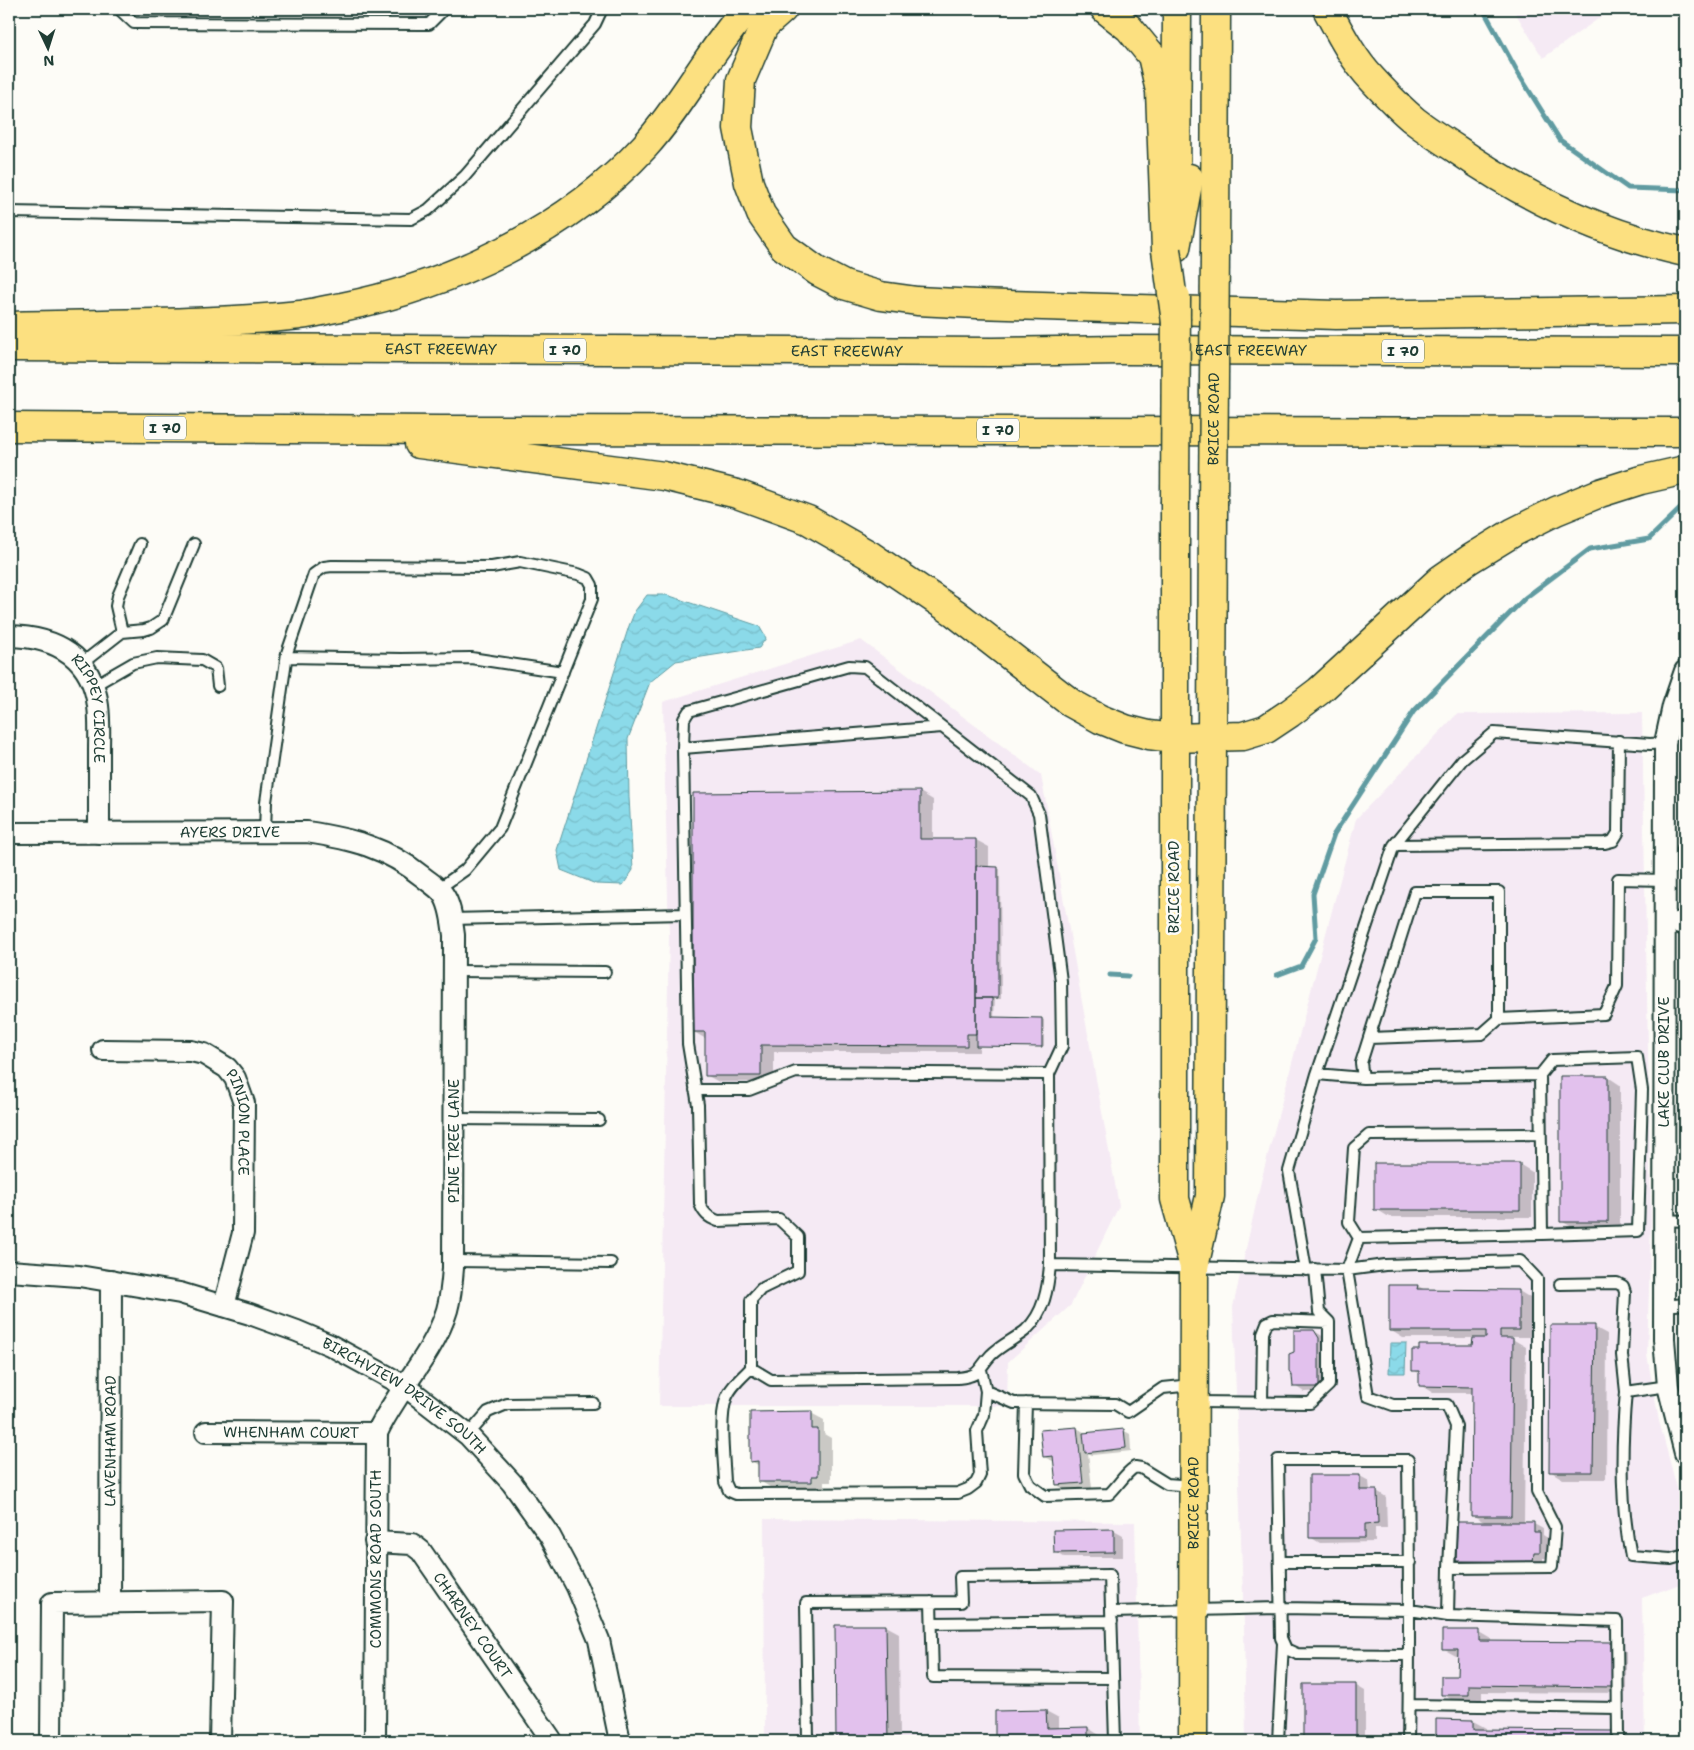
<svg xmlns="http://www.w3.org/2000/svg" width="1694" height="1750" font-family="'Shantell Sans',sans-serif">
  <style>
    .built { fill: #f5eaf4 }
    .water { fill: url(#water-waves); stroke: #609ba1 }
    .shadow { fill: #0003 }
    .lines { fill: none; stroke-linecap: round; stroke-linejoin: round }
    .stream { stroke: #609ba1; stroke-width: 5 }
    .building { fill: #e2c1ed; stroke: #1f3d34 }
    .service-casing { stroke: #1f3d34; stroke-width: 14 }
    .minor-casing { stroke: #1f3d34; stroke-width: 24 }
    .primary-casing { stroke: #1f3d34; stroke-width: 31 }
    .motorway-casing { stroke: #1f3d34; stroke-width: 31 }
    .service { stroke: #fdfcf7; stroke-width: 10 }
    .minor { stroke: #fdfcf7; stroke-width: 20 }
    .primary { stroke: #fce080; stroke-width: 28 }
    .motorway { stroke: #fce080; stroke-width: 28 }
    .primary-bridge-casing { stroke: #1f3d34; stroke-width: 31; stroke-linecap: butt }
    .motorway-bridge-casing { stroke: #1f3d34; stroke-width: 31; stroke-linecap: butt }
    .primary-bridge { stroke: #fce080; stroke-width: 28 }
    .motorway-bridge { stroke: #fce080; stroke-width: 28 }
    .labels { text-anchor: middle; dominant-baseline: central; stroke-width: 5; stroke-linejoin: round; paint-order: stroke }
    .shield { fill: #fdfcf7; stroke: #62766e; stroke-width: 1 }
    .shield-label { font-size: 14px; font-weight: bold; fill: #1f3d34 }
    .street-label { font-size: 15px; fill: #1f3d34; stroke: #fdfcf7 }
  </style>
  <defs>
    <pattern id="water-waves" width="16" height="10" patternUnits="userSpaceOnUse" patternTransform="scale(1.25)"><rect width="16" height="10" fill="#8bdae9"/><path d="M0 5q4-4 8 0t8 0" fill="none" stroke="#78bcc8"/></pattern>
  </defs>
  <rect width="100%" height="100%" fill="#fdfcf7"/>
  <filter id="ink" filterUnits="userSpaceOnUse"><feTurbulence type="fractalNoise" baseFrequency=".02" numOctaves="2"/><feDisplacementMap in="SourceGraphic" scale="10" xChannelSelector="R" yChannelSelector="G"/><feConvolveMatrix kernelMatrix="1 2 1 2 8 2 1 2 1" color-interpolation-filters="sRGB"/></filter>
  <g filter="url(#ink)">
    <path class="built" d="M1513 9H1612L1543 58Z
      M861 640 1041 775 1119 1206 1071 1305 1008 1362 1007 1406H659L669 937 663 702Z
      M1642 713 1651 1221 1647 1355 1659 1421 1685 1518V1582L1642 1598 1645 1741H1246L1244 1626 1233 1307 1261 1181 1356 819 1457 714Z
      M764 1519 1135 1522 1140 1741H765Z"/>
    <path class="water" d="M647 595H667L759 626 766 638 759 648 676 661 650 682 628 739 629 797 633 870 623 885 596 884 561 870 557 850 629 626 635 611Z
      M1390 1343H1406L1405 1373H1389Z"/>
    <path class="shadow" d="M920 792 933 800V840H976L989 847V868L1000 869 1001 999H995L994 1018 1042 1019 1044 1020V1046L979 1045V1052H774V1082H719L706 1075V1039L694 1032Z
      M1608 1077 1620 1085V1229L1574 1228 1561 1221Z
      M1519 1164 1532 1172V1217H1389L1376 1209Z
      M1390 1286H1418L1425 1290 1519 1291 1532 1299 1531 1337H1509L1526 1347 1524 1523 1534 1524 1543 1529V1535L1549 1539V1558H1543V1567L1467 1566 1457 1560 1486 1523 1472 1515 1473 1393H1433L1420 1385V1374L1414 1370 1474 1346V1338H1403L1390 1330Z
      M1594 1327 1607 1334 1606 1479H1563L1550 1471Z
      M1314 1331 1324 1337 1328 1344V1391L1304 1392 1295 1386Z
      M811 1413 824 1420V1434L831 1438V1482H824V1488L773 1489 760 1481V1466L751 1461Z
      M1077 1428 1087 1434 1123 1430 1130 1434 1131 1451 1092 1455 1088 1453 1092 1488 1066 1490 1057 1485 1055 1462 1044 1457Z
      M1360 1476 1369 1481 1370 1491H1377L1386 1497 1387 1528H1375V1542L1320 1543 1310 1537Z
      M1114 1530 1123 1535V1557H1064L1055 1552Z
      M886 1626 899 1633 900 1741H837L836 1627Z
      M1479 1632 1491 1639V1642L1613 1643 1626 1651V1693L1482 1692V1702H1455L1443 1694 1459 1677V1656H1456L1443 1649Z
      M1304 1685H1355L1365 1691V1741H1304Z
      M1046 1711 1059 1718V1729L1088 1728 1101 1736V1741H997L996 1712Z
      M1473 1721 1486 1728V1731L1616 1732 1628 1741H1443L1438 1738Z"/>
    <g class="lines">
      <path class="stream" d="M1483 9 1518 73 1560 140 1628 188 1685 190
        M1110 975 1128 976
        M1277 975 1301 966 1316 938 1313 894 1334 834 1414 711 1525 598 1590 549 1649 539 1682 507H1685"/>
    </g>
    <path class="building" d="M920 791V839H976V1034H967V1046L761 1045V1076H705V1032H693V793Z
      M976 866 998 867V998H976Z
      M976 998H992V1017L1042 1018V1047L976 1046Z
      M1560 1076H1608V1222H1560Z
      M1374 1163H1520V1210H1374Z
      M1389 1285H1418L1417 1289 1519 1290V1330H1500V1338H1513L1511 1516H1471L1472 1387 1419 1386V1371H1412V1350H1419V1345H1472L1473 1338H1486V1331H1389Z
      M1550 1325H1595L1593 1472H1549Z
      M1294 1330H1314L1319 1338V1387H1293L1292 1375 1289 1371V1354L1294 1352Z
      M812 1411V1429H818V1476H812V1482H758V1461L750 1462V1412Z
      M1077 1427 1083 1483 1056 1485 1053 1456 1043 1457 1040 1430Z
      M1124 1429 1126 1448 1085 1453 1083 1433Z
      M1309 1475H1360V1490H1377L1378 1523 1365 1524V1538H1309Z
      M1457 1522H1534V1532H1540V1553H1534L1533 1562 1456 1561Z
      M1114 1529V1552L1054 1553 1053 1530Z
      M835 1625H886L888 1741H836Z
      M1442 1630H1479V1641L1614 1642 1613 1687 1469 1685V1695H1441V1676H1457L1458 1650H1442Z
      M1303 1684H1356V1741H1303Z
      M1046 1710 1047 1728 1088 1727V1741H995V1711Z
      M1436 1719 1473 1720V1730L1616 1731V1741H1452V1739H1436Z"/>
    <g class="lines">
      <g class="service-casing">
        <path id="service" d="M119 9 134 23 429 24 444 9
          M9 212 411 219 428 210 465 176 595 24 602 9
          M122 632 116 606 118 596 140 544
          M287 657 401 659 471 658 563 672
          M81 664 122 632 144 630 151 628 163 620 194 544
          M93 686 133 663 157 658 202 660 216 668 218 686
          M683 748 942 727
          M265 832 266 802 287 653 314 574 324 567 332 566 492 567 520 562 578 574 588 578 592 585V599L500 828 465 870 438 889
          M1394 845 1605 843 1613 841 1618 833 1619 741
          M451 919 685 914
          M1664 923 1685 915
          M1664 923 1685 930
          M454 971 605 972
          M1369 1038 1482 1034 1499 1019
          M1317 1074 1394 845 1462 760 1494 733 1650 744 1665 743
          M1540 1075 1552 1060 1637 1057 1642 1090 1638 1231 1542 1234
          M695 1090H749L796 1072 1049 1074
          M454 1119 599 1120
          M1664 1220 1685 1221
          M1359 1238 1349 1222 1354 1148 1369 1135 1540 1134
          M453 1261 611 1263
          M1050 1265 1049 1074 1062 1046 1061 981 1039 814 1031 796 865 667 849 666 689 711 684 719 683 748 688 1044 698 1105 700 1204C704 1214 708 1217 718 1221L779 1219 798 1237V1271L761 1289 751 1300V1368L771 1380 958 1378C981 1376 977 1370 991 1355 1001 1345 1015 1339 1026 1330 1044 1313 1048 1288 1050 1265L1347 1270 1385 1265 1520 1261 1537 1279V1491L1555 1527 1552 1567 1449 1568
          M1306 1270 1289 1171 1317 1074 1363 1078
          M1560 1284 1617 1283 1623 1286 1625 1292 1622 1355 1626 1392
          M1664 1306 1685 1304
          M751 1368C742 1377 730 1387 726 1399 719 1420 724 1459 725 1482L729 1491 736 1494 958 1493 968 1489 976 1483 980 1475 977 1431 984 1415 986 1391 981 1370
          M1668 1386 1626 1392C1621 1446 1620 1502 1631 1556L1671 1559 1685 1555
          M986 1391 1014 1403 1115 1404 1128 1412 1163 1388 1192 1385
          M1194 1402 1310 1403 1329 1385V1322L1319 1312 1315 1269
          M1026 1403 1024 1473 1030 1485 1045 1496 1109 1494C1118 1486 1124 1474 1135 1467L1141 1468 1167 1484 1193 1486
          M1262 1403 1263 1333 1267 1323 1273 1320 1329 1322
          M468 1435 488 1412 507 1404 593 1403
          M1280 1562H1410
          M931 1602 933 1677 1113 1678
          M1112 1612 1281 1608 1410 1610 1448 1616 1617 1621 1618 1741
          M1448 1616 1449 1568 1456 1426 1447 1405H1393L1368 1396 1347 1270 1359 1238 1542 1234 1540 1075 1363 1078 1361 1063 1415 892H1499V1019L1604 1014 1617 986 1618 879 1665 880
          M932 1623 1112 1621
          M1409 1705 1617 1708
          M808 1741 806 1603 961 1602 960 1577 1110 1575 1115 1741
          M1278 1741 1283 1643
          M1408 1741C1410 1647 1409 1554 1408 1460H1278L1281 1638 1286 1649 1297 1654 1409 1655"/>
      </g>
      <g class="minor-casing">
        <g id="minor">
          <path id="s1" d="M9 636C56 637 92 656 98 706 100 721 99 737 99 752 99 779 99 806 99 833"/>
          <path d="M1685 671 1673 706 1665 743 1664 1339 1668 1386 1685 1453"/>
          <path id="s2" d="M9 833 307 832C352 839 386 847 423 877 429 882 438 887 443 894 451 905 452 922 454 935L453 1268C452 1282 451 1296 447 1310 439 1337 420 1364 404 1387 394 1403 384 1417 377 1433L375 1741"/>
          <path id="s3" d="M103 1050 191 1051 204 1054 227 1068 235 1078 244 1103 243 1233 224 1306"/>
          <path id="s4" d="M9 1271 79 1276 180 1293 250 1314 297 1331 330 1345 405 1386 468 1435 512 1483 550 1536 577 1587 599 1640 620 1741"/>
          <path id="s5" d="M206 1432 377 1433"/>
          <path id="s6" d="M375 1542 412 1544 421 1551 551 1739"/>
          <path id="s7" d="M110 1601 111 1281"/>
          <path d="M51 1741 52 1603 223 1601 220 1741"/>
        </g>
      </g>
      <g class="primary-casing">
        <g id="primary">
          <path d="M1176 197 1177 9"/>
          <path d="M1176 248 1189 178"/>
          <path d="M1215 251 1216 9"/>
          <path d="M1175 504V1199L1193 1263"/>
          <path id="s8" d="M1193 1741 1194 1267 1210 1196 1213 505"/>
        </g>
      </g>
      <g class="motorway-casing">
        <g id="motorway">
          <path d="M783 9 764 26 741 80 738 128 749 183 761 214 784 247 817 271 844 285 881 296 917 301 977 304 1336 315 1685 310"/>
          <path d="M1105 9 1129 28 1152 56 1160 91 1166 250"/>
          <path d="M1327 9C1340 33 1353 59 1372 79 1385 93 1400 109 1415 121 1428 131 1442 140 1456 149 1526 198 1602 234 1685 252"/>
          <path d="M9 326C106 323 204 325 300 315 314 313 329 309 342 307 452 285 568 230 645 146 683 104 709 51 747 9"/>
          <path id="s9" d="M9 347 993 352 1121 350 1685 352"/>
          <path d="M9 427 440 430 1685 432"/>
          <path d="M419 444 664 476 737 494 808 520 871 556 955 613 1071 703 1100 719 1125 729 1149 735 1174 738 1243 736 1266 729 1290 713 1319 691 1441 579 1470 559 1514 532 1556 511 1600 493 1641 480 1685 470"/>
        </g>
      </g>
      <use href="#service" class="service"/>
      <use href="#minor" class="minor"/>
      <use href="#primary" class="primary"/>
      <use href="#motorway" class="motorway"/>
      <g class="primary-bridge-casing">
        <g id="primary-bridge">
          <path d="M1175 504 1176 297"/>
          <path id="s10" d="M1213 505 1215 251"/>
        </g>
      </g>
      <g class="motorway-bridge-casing">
        <path id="motorway-bridge" d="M1166 250 1176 322"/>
      </g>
      <use href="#primary-bridge" class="primary-bridge"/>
      <use href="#motorway-bridge" class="motorway-bridge"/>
    </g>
  </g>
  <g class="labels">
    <g class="shield">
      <rect x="544" y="338.5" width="42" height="23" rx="4"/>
      <rect x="1382" y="339.5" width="42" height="23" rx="4"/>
      <rect x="144" y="416.5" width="42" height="23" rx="4"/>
      <rect x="977" y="418.5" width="42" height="23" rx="4"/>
    </g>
    <g class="shield-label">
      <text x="565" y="350">I 70</text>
      <text x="1403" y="351">I 70</text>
      <text x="165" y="428">I 70</text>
      <text x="998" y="430">I 70</text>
    </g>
    <g class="street-label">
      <text stroke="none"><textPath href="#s9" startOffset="432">EAST FREEWAY</textPath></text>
      <text stroke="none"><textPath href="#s9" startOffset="838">EAST FREEWAY</textPath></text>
      <text stroke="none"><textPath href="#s9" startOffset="1242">EAST FREEWAY</textPath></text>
      <text stroke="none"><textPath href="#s10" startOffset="86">BRICE ROAD</textPath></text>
      <text stroke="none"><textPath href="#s1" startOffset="126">RIPPEY CIRCLE</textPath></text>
      <text stroke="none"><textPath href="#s2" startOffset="221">AYERS DRIVE</textPath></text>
      <text transform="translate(1174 887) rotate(-90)">BRICE ROAD</text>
      <text transform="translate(1664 1062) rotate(-90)">LAKE CLUB DRIVE</text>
      <text stroke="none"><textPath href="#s3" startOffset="186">PINION PLACE</textPath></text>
      <text transform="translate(454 1141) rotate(-90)">PINE TREE LANE</text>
      <text stroke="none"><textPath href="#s4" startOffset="422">BIRCHVIEW DRIVE SOUTH</textPath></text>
      <text stroke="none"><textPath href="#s5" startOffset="85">WHENHAM COURT</textPath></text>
      <text stroke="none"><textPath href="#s7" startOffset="160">LAVENHAM ROAD</textPath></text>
      <text stroke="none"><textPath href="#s8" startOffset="238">BRICE ROAD</textPath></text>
      <text transform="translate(376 1559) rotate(-90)">COMMONS ROAD SOUTH</text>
      <text stroke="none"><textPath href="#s6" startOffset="139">CHARNEY COURT</textPath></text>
    </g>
  </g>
  <rect width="1694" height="1750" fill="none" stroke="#fdfcf7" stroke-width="30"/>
  <rect x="15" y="15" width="1664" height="1720" fill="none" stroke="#1f3d34" stroke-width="2" filter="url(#ink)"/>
  <g transform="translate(48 48) rotate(176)" stroke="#fdfcf7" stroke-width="4" paint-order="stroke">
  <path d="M0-4L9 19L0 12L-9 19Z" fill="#1f3d34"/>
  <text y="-8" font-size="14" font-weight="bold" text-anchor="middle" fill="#1f3d34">N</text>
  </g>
</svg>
